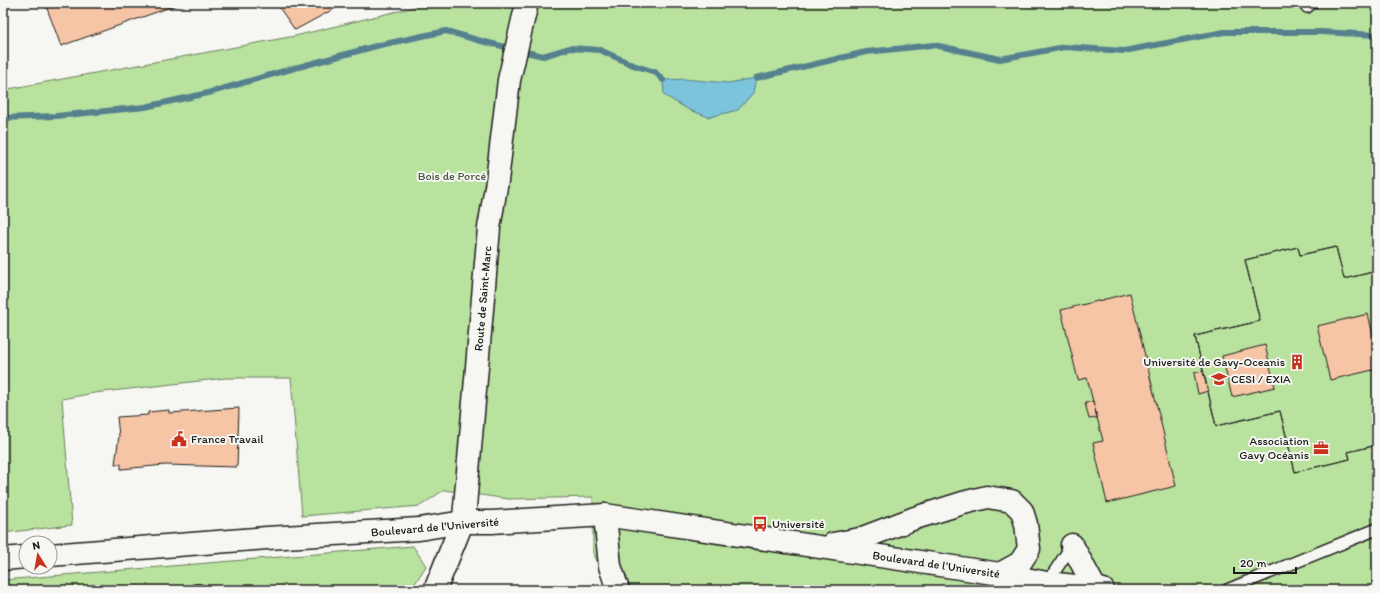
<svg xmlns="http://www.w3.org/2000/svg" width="1380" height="593" font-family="Itim,sans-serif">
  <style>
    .green { fill: #b9e29e; stroke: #6a7f5d }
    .water { fill: #7bc4db; stroke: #55818f }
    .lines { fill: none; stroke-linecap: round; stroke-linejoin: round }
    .stream { stroke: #55818f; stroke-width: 6 }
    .building { fill: #f6c5a6; stroke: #1c1c1c; fill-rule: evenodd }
    .lane-casing { stroke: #1c1c1c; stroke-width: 14 }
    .street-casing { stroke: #1c1c1c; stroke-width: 25 }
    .secondary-casing { stroke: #1c1c1c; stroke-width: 25 }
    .lane { stroke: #f6f6f2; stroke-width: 11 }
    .street { stroke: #f6f6f2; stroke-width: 22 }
    .secondary { stroke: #f6f6f2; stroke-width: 22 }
    .labels { text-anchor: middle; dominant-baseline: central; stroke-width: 4; stroke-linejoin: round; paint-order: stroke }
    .park-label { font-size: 12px; fill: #4b5743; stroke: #f6f6f2 }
    .street-label { font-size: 12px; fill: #1c1c1c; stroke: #f6f6f2 }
    .poi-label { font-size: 12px; fill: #1c1c1c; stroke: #f6f6f2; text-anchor: start }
  </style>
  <rect width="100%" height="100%" fill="#f6f6f2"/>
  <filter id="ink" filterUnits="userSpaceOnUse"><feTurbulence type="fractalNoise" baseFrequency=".025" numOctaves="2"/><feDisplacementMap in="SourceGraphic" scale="8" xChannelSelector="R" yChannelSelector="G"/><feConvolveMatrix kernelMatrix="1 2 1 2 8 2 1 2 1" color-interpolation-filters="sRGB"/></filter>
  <g filter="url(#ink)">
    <path class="green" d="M431 3H1377V590H607L593 551V497L509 499 444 490 420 506 302 516 291 378H226L94 393 62 399 72 525 3 533V90L295 36Z
      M413 546 426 566 411 590H3V580Z"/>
    <path class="water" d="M756 78 753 93 738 110 709 117 689 110 664 95 663 80 684 79 728 83Z"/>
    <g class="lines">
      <path class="stream" d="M756 78 866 52 934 45 1000 59 1065 47 1124 51 1224 32H1321L1377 35
        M3 118 56 116 145 107 208 93 284 71 380 45 446 31 481 41 543 56 570 48 600 50 633 65 655 72 663 80"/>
    </g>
    <path class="building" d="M45 3H182L61 46Z
      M276 3H345L295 30Z
      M1298 247 1300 255 1336 247 1344 279 1377 271V352L1368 314 1317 326 1330 380 1377 369V410H1375L1377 417V445L1348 452 1350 459 1295 472 1280 411 1216 426 1195 336 1260 321 1245 260ZM1265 345 1275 387 1232 397 1222 356Z
      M1298 247 1300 255 1336 247 1344 279 1377 271V410H1375L1377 417V445L1348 452 1350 459 1295 472 1280 411 1216 426 1195 336 1260 321 1245 260Z
      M1130 293 1176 486 1107 503 1093 443 1103 441 1087 378 1078 380 1061 310Z
      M1203 371 1208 391 1198 394 1194 373Z
      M1093 401 1097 418 1089 419 1085 403Z
      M239 408 237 467 165 465 121 469V464H115L119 436 117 417 148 415V412L169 410V413Z
      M354 587V590H321Z"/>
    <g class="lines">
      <g class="lane-casing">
        <path id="lane" d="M1307 7 1312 3
          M1047 583 1072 545
          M196 590H199
          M1227 590 1377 529"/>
      </g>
      <g class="street-casing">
        <g id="street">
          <path d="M605 515 610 566 618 590"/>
          <path id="s1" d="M463 522H492L605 515 1000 574 1047 583 1095 588 1103 590"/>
          <path d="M833 544 860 539 915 518 963 503 987 497 1012 501 1022 511 1026 524 1029 549 1020 563 1000 574"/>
          <path d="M1072 545 1095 588"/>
        </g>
      </g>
      <g class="secondary-casing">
        <g id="secondary">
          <path d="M50 555 267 538 419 529 463 522"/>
          <path d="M3 559 26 557"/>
          <path id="s2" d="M435 590 464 518 489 228 497 181 509 80 527 3"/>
        </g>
      </g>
      <use href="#lane" class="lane"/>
      <use href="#street" class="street"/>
      <use href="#secondary" class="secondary"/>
    </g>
  </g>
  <defs>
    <g id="building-bare" transform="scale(1.2)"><path d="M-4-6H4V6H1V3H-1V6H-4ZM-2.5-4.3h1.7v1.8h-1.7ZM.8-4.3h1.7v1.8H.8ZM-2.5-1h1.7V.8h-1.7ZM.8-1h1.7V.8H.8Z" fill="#c8321e" stroke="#f6f6f2" stroke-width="2.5" paint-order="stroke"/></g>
    <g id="university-bare" transform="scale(1.2)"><path d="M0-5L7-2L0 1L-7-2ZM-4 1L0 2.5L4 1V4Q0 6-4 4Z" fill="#c8321e" stroke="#f6f6f2" stroke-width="2.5" paint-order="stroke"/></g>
    <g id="civic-bare" transform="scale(1.2)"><path d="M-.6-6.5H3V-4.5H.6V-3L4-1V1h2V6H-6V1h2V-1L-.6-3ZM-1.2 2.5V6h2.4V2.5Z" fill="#c8321e" stroke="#f6f6f2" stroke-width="2.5" paint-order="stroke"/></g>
    <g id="office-bare" transform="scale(1.2)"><path d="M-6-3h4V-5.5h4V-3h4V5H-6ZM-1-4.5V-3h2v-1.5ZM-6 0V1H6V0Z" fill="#c8321e" stroke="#f6f6f2" stroke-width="2.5" paint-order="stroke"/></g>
    <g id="bus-bare" transform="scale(1.2)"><path d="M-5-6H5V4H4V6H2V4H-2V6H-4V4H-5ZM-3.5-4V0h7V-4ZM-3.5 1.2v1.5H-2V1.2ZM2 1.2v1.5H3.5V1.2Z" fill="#c8321e" stroke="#f6f6f2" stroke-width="2.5" paint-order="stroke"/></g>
  </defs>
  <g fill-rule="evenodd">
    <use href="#building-bare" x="1297" y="362"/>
    <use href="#university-bare" x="1219" y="379"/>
    <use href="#civic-bare" x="179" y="439"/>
    <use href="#office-bare" x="1321" y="448"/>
    <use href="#bus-bare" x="760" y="524"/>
  </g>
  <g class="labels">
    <g class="park-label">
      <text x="452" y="176">Bois de Porcé</text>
    </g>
    <g class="street-label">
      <text stroke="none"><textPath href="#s2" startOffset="298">Route de Saint-Marc</textPath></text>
      <text transform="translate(435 527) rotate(-5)">Boulevard de l'Université</text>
      <text stroke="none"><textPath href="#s1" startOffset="477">Boulevard de l'Université</textPath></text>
    </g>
    <g class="poi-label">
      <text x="1285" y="362" text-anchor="end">Université de Gavy-Oceanis</text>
      <text x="1231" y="379">CESI / EXIA</text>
      <text x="191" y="439">France Travail</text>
      <text x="1309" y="441" text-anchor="end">Association<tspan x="1309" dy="14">Gavy Océanis</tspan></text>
      <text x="772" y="524">Université</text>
    </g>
  </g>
  <rect width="1380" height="593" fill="none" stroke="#f6f6f2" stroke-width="16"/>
  <rect x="8" y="8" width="1364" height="577" fill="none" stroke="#1c1c1c" stroke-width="1.5" filter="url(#ink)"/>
  <g transform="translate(38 555) rotate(349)"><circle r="19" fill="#f6f6f2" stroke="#9f9f9c"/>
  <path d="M0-3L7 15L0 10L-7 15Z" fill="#c8321e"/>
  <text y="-6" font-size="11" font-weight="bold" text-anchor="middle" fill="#1c1c1c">N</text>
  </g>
  <path d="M1234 567v6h62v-6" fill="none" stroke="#1c1c1c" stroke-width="2"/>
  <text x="1240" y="567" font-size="12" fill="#1c1c1c" stroke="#f6f6f2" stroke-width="3" paint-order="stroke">20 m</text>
</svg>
